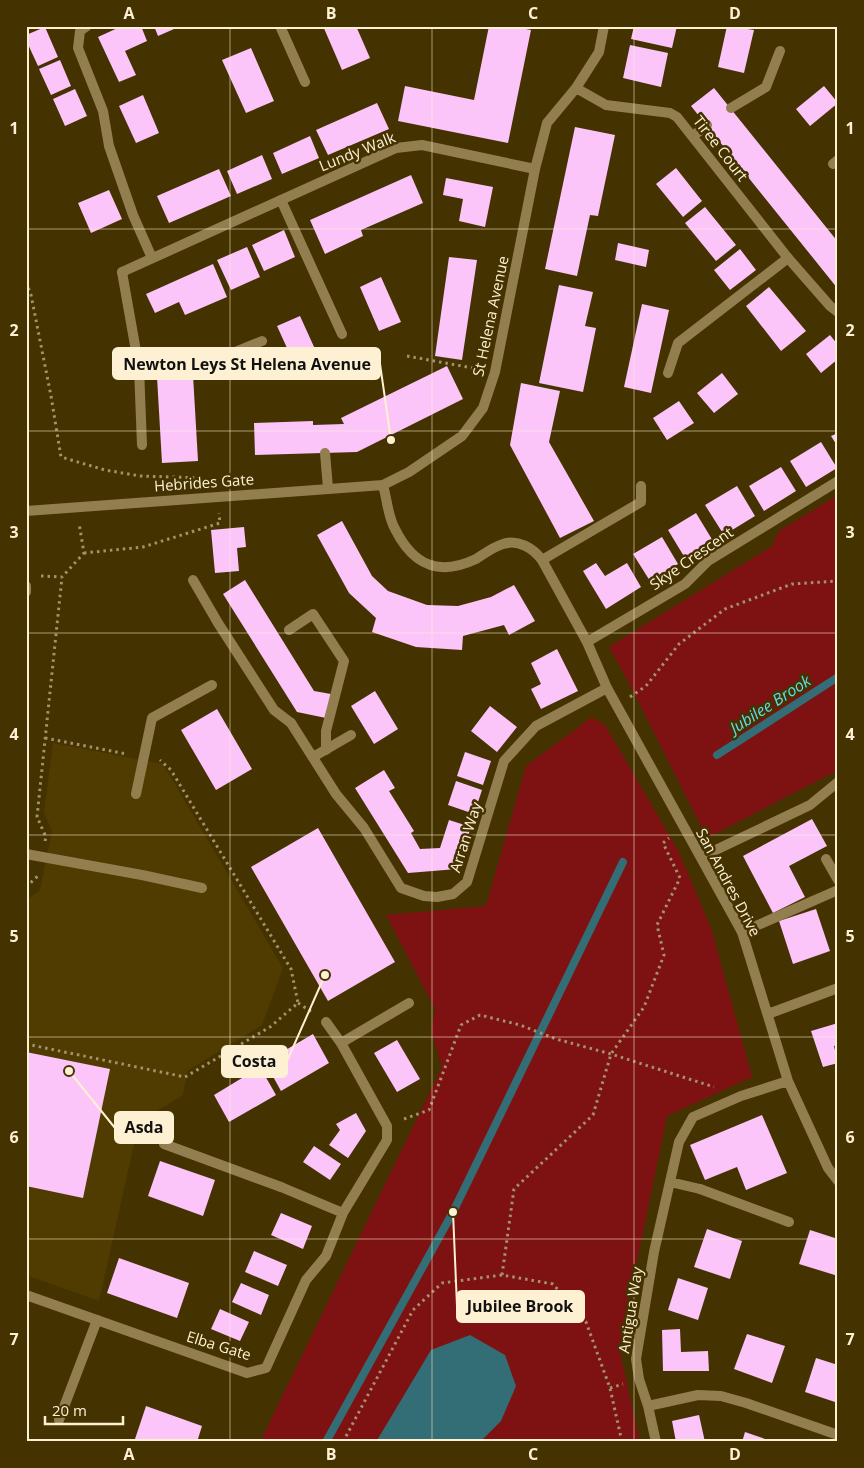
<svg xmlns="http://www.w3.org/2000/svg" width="864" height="1468" font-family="'Open Sans',sans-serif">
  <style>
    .built { fill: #503c00 }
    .green { fill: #7e1213 }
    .water { fill: #336d75 }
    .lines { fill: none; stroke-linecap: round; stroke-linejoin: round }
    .stream { stroke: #336d75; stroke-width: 8 }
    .building { fill: #fbc5fa }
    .path { stroke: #a3936b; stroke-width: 3; stroke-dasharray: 2.5 4; stroke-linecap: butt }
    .lane { stroke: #937e4f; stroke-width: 10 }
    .street { stroke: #937e4f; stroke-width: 10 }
    .grid { fill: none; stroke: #fef1d3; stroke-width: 1; stroke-opacity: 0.55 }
    .labels { text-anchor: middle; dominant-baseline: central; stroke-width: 5; stroke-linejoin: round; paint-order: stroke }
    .street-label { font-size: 15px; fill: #fef1d3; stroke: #443200 }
    .water-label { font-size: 16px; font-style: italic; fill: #60dbea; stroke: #443200 }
    .leader { fill: none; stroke: #fef1d3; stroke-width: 2 }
    .callout-dot { fill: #fef1d3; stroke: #443200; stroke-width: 2 }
    .callout { fill: #fef1d3; stroke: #fef1d3; stroke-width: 2 }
    .callout-label { font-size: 16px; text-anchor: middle; font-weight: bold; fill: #111 }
    .neatline { fill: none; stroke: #fef1d3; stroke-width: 2 }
    .grid-label { font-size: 16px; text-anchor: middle; font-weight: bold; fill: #fef1d3 }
  </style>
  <rect width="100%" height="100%" fill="#443200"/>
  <path class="built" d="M53 743 163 764 283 968 262 1025 187 1071 183 1095 139 1122 99 1301 26 1275V900L40 890 52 831 44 812Z"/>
  <path class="green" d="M838 495V770L707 838 629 683 609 647 772 546 779 531Z
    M592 717 605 725 679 852 711 928 752 1077 667 1116 619 1348 640 1442H260L442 1067 431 1030 435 1009 386 915 486 906 526 766Z"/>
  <path class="water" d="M470 1335 505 1355 516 1386 501 1421 480 1442H376L431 1350Z"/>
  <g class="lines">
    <path class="stream" d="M717 755 838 677
      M326 1442 453 1212 623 862"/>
  </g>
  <path class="building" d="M122 26H141L147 41 125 51 136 75 119 82 98 37Z
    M154 26H181L158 36Z
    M323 26H356L370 58 342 70Z
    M489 26H510L531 30 508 143 398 121 405 86 474 100Z
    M634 26H677L672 48 631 39Z
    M727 26 754 30 744 73 718 67Z
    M45 27 58 57 38 66 26 40V35Z
    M630 45 668 53 661 87 623 78Z
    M251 48 274 101 246 113 222 60Z
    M60 60 71 86 51 95 39 69Z
    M824 86 838 103 810 126 796 109Z
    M714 88 838 242V289L691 106Z
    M75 89 87 116 65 126 53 99Z
    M143 95 159 133 136 143 119 106Z
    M377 103 389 129 328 155 316 130Z
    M575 127 615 135 598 216 590 215 577 276 545 269Z
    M310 136 319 158 282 174 273 153Z
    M262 155 272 179 237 194 227 171Z
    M676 168 702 201 683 217 656 184Z
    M219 169 231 196 169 223 157 196Z
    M411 175 423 203 361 230 363 236 325 254 310 220Z
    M446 178 493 187 485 227 459 221 463 199 443 195Z
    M109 190 122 219 91 233 78 203Z
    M705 207 736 245 716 261 685 223Z
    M284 230 295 257 264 271 252 245Z
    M618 243 649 250 646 267 615 260Z
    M247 247 260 277 231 290 217 260Z
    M740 249 756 270 730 290 714 270Z
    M449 257 477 260 462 360 435 356Z
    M213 264 227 297 185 315 179 302 155 313 146 294Z
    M381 277 401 322 379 331 360 287Z
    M559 285 593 292 585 326 596 328 583 392 539 383Z
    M769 287 806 331 781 351 746 306Z
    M642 304 669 310 651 393 624 387Z
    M300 316 320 360 297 370 277 326Z
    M830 335 838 345V359L821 373 806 354Z
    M447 366 463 399 357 452 255 455 254 423 313 421V425L344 424 341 418Z
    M722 373 738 394 714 413 697 393Z
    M193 375 198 461 162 463 157 377Z
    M521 383 560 391 549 442 594 521 560 538 510 445Z
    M679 401 694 423 667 440 653 418Z
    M838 433V447L831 436Z
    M821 442 837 468 806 487 790 461Z
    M781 467 796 491 764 511 749 486Z
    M737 486 755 516 724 535 705 505Z
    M696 513 713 541 685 558 668 530Z
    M342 521 372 576 388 591 427 605 458 606 491 597 514 585 535 621 509 635 504 625 463 636 462 650 416 647 372 632 376 618 349 593 317 535Z
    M244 527 246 547 237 548 239 571 215 573 211 530Z
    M662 537 678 564 650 581 633 554Z
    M596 563 605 576 627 563 641 587 606 609 583 571Z
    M245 580 314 691 331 694 326 718 297 712 223 594Z
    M557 649 578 691 541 709 531 689 541 684 531 663Z
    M375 691 398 729 374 744 351 706Z
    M490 706 517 727 497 752 471 731Z
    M217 709 252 769 216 790 181 730Z
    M465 752 491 761 483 785 457 776Z
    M384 770 395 788 389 791 414 831 411 833 420 849 440 848 449 820 471 827 457 869 408 873 355 788Z
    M456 781 482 790 474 814 448 805Z
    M812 819 827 846 789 866 805 897 773 913 743 856Z
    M318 828 395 962 328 1001 251 867Z
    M816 909 830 951 793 964 779 921Z
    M838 1023V1045L834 1046 838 1063 823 1067 811 1031Z
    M313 1034 329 1063 281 1091 265 1062Z
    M397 1040 420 1079 397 1092 374 1053Z
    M26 1052 110 1069 83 1198 26 1186Z
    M260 1067 276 1095 229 1122 214 1095Z
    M356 1113 366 1131 348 1158 329 1145 340 1130 336 1124Z
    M762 1115 787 1173 746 1190 737 1167 705 1180 690 1145Z
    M314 1146 341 1164 330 1180 303 1162Z
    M160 1161 215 1180 203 1216 148 1196Z
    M281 1213 312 1226 303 1249 271 1235Z
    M707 1229 742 1241 730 1279 694 1267Z
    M810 1230 838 1239V1276L799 1264Z
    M254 1251 287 1265 278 1286 245 1272Z
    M119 1258 189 1283 177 1318 107 1293Z
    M678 1278 708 1288 698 1320 668 1310Z
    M241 1283 269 1295 261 1315 232 1302Z
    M220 1309 249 1322 240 1341 211 1329Z
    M680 1329 681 1352 708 1351 709 1371H663L662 1330Z
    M747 1334 785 1346 772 1383 734 1369Z
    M816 1358 838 1365V1403L805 1392Z
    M146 1406 202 1426 197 1442H134Z
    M699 1415 705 1442H676L672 1421Z
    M745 1432 768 1440 767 1442H742Z"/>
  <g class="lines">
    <path class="path" d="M26 282 31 295 51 396 61 457 105 470 140 476 204 478
      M407 356 478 369
      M84 553 143 547 220 523 219 513
      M41 576 62 577 84 553 79 523
      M630 697 646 686 679 644 725 609 792 584 838 581
      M45 738 127 754
      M45 841 46 837 37 817 62 577
      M26 887 40 874
      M298 1003 312 1012
      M26 1044 185 1077 270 1027 298 1003 291 969 171 770 160 760
      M404 1119 429 1110 461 1025 480 1015 520 1025 556 1039 611 1054 714 1087
      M502 1275 514 1189 593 1115 611 1054 644 1007 664 955 657 925 680 878 663 843 669 838
      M610 1388 623 1384
      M343 1442 413 1310 442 1283 502 1275 553 1284 586 1322 610 1388 622 1442"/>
    <path class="lane" d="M280 26 305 82
      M731 108 766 87 780 51
      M693 136 707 125
      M833 164 838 160
      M281 200 342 334
      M122 272 139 368 142 445
      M139 368 211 362 262 341
      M668 373 678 343 788 258
      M325 453 328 488
      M542 560 641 502V486
      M193 580 218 623 274 710 291 723
      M289 630 313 614 344 661 326 731V750
      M136 794 152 718 212 685
      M26 854 142 875 202 888
      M826 859 838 880
      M742 932 838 890
      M164 1144 281 1187
      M700 1189 789 1222
      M59 1420 97 1320"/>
    <path class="street" d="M87 26 80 31 78 48 103 111 109 146 133 215 152 258
      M576 88 606 105 670 113 677 117 788 258 830 306 838 312
      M122 272 396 148 422 145 535 169
      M383 485C387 499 388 517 395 529 413 565 438 577 476 559 484 554 493 547 503 544 518 539 533 548 542 560L587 642 607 688 742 932 788 1081 828 1168 838 1181
      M26 511 383 485 409 472 462 436 483 408 495 372 535 169 547 123 576 88 599 52 604 26
      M26 586V592
      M587 642 685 584 708 561 838 481
      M291 723 336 794 364 828 401 888 424 896 437 897 453 894 467 882 504 761 536 726 607 688
      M313 757 351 735
      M701 857 810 805 838 782
      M768 1014 838 988
      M341 1043 409 1003
      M670 1182 700 1189
      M281 1187 343 1213
      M26 1295 247 1373 266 1368 306 1280 326 1256 343 1213 387 1140V1126L341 1043 326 1022
      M648 1406 698 1395 721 1396 746 1403 838 1435
      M656 1442 648 1406 639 1379 636 1359 654 1252 679 1142 693 1117 741 1096 788 1081"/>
  </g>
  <path class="grid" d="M230 26V1442M432 26V1442M634 26V1442M26 229H838M26 431H838M26 633H838M26 835H838M26 1037H838M26 1239H838"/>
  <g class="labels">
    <g class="street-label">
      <text transform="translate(721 148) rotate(52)">Tiree Court</text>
      <text transform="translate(357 151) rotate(-22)">Lundy Walk</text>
      <text transform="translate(490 316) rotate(-78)">St Helena Avenue</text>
      <text transform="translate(204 482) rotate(-4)">Hebrides Gate</text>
      <text transform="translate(691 558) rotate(-35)">Skye Crescent</text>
      <text transform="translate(465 837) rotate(-72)">Arran Way</text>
      <text transform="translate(729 882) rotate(62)">San Andres Drive</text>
      <text transform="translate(630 1310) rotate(-81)">Antigua Way</text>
      <text transform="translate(219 1345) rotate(17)">Elba Gate</text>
    </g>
    <g class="water-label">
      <text transform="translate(770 704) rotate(-33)">Jubilee Brook</text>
    </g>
  </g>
  <path class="leader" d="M391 440L380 364M325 975L287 1061M69 1071L115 1128M453 1212L457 1306"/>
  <g class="callout-dot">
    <circle cx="391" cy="440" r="5"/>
    <circle cx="325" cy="975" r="5"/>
    <circle cx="69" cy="1071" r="5"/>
    <circle cx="453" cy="1212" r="5"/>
  </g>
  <g class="callout">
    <rect x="113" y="348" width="267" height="31" rx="5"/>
    <rect x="222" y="1046" width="65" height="31" rx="5"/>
    <rect x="115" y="1112" width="58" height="31" rx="5"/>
    <rect x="457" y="1291" width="127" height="31" rx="5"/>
  </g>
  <g class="callout-label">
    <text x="247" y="370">Newton Leys St Helena Avenue</text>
    <text x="254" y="1067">Costa</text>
    <text x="144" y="1133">Asda</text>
    <text x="520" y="1312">Jubilee Brook</text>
  </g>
  <rect width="864" height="1468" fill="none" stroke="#443200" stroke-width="55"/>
  <path d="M45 1416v8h78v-8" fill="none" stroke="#fef1d3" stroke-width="2.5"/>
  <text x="52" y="1416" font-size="15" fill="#fef1d3" stroke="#443200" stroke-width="4" paint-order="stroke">20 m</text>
  <rect x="28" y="28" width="808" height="1412" class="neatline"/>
  <g class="grid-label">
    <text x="129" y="19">A</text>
    <text x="331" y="19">B</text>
    <text x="533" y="19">C</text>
    <text x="735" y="19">D</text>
    <text x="14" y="134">1</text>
    <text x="850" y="134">1</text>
    <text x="14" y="336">2</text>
    <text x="850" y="336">2</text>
    <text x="14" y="538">3</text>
    <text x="850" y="538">3</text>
    <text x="14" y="740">4</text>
    <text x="850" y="740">4</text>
    <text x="14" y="942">5</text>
    <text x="850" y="942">5</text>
    <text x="14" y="1143">6</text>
    <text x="850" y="1143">6</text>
    <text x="14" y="1345">7</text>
    <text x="850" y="1345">7</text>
    <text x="129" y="1460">A</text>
    <text x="331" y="1460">B</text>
    <text x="533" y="1460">C</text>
    <text x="735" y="1460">D</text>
  </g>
</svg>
